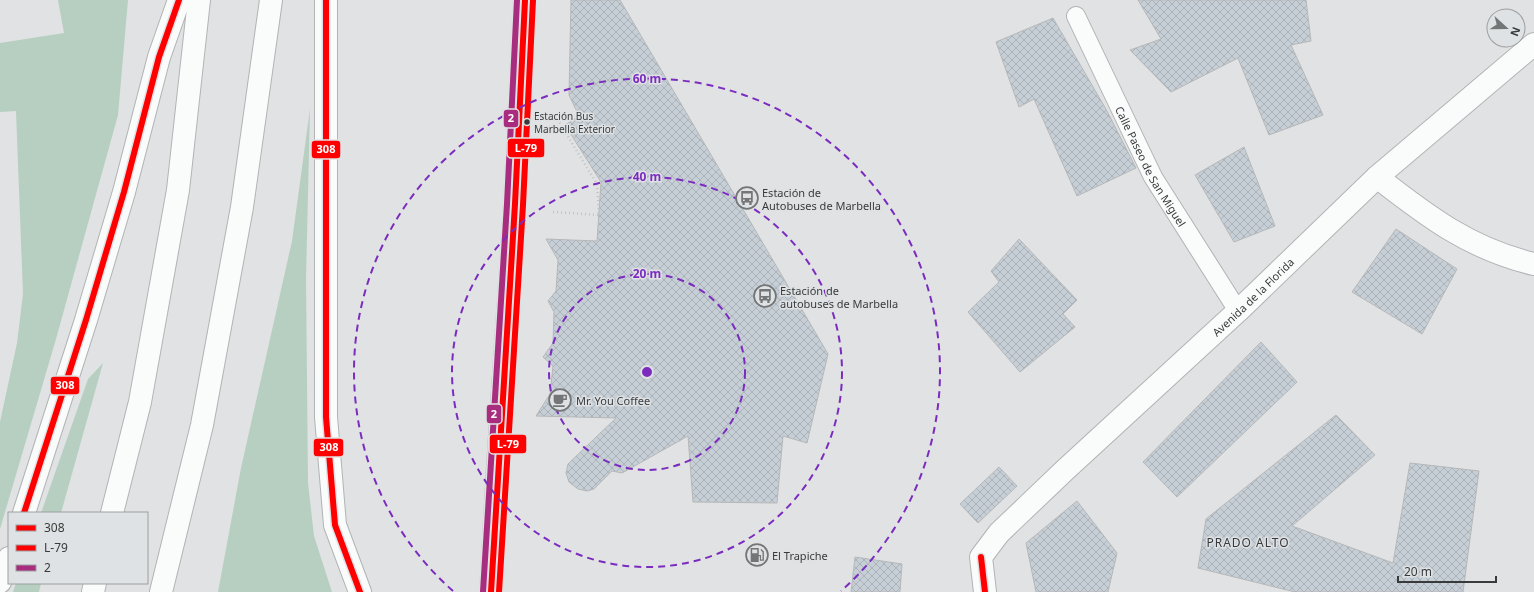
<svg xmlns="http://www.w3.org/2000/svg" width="1534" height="592" font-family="'Noto Sans',sans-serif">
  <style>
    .garden { fill: #b7cfc1 }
    .building { fill: url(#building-cross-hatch); stroke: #b6b7b8 }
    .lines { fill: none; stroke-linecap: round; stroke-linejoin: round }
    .service-casing { stroke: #b2b3b4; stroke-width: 20 }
    .minor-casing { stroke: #b2b3b4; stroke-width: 24 }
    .motorway-casing { stroke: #b2b3b4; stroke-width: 24 }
    .path { stroke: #c2c2c3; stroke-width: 2.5; stroke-dasharray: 1 3; stroke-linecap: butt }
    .service { stroke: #fafbfb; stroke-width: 18 }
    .minor { stroke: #fafbfb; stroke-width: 22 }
    .motorway { stroke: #fafbfb; stroke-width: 22 }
    .bus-1-casing { stroke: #dfe2e4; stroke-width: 9 }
    .bus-2-casing { stroke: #dfe2e4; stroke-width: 9 }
    .bus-3-casing { stroke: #dfe2e4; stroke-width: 9 }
    .bus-1 { stroke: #f00; stroke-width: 6 }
    .bus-2 { stroke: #f00; stroke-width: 6 }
    .bus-3 { stroke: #a92d7f; stroke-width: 6 }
    .ring { fill: none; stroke: #7b2cbf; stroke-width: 2; stroke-dasharray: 7 5 }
    .bus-dot { fill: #393a3b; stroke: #dfe2e4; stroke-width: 1.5 }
    .labels { text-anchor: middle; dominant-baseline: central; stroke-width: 3; stroke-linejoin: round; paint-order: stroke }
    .bus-label { font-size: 10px; fill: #393a3b; stroke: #dfe2e4; text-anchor: start }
    .street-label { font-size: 11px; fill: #393a3b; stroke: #dfe2e4 }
    .poi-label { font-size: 11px; fill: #393a3b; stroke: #dfe2e4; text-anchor: start }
    .neighbourhood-label { font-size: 12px; letter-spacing: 1px; fill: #393a3b; stroke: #dfe2e4 }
    .centre { fill: #7b2cbf; stroke: #dfe2e4; stroke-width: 2 }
    .ring-label { font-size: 12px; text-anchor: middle; font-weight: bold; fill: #7b2cbf; stroke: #dfe2e4; stroke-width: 3; stroke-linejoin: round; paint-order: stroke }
    .line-badge { stroke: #dfe2e4; stroke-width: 1.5 }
    .badge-label { font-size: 11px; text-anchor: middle; font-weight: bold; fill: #fff }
  </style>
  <defs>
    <pattern id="building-cross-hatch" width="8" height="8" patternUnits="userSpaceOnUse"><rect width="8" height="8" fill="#c7cfd6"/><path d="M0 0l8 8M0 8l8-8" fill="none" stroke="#acb2b9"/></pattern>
  </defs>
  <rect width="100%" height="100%" fill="#e0e2e3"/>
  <path class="garden" d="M58 0H128L118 115 56 339 0 529V422L17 343 23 294 16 111 0 112V43L64 33Z
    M310 109 306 279 308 483 314 536 332 592H218L241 468 292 241Z
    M103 363 61 513H41L88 379Z
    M16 583H41L39 592H13Z"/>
  <path class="building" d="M571 0H620L828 354 807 443 783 436 777 503 693 502 688 436 622 473 612 471 594 489 587 491 578 489 569 482 566 473 568 464 616 418 536 416 550 394 553 366 543 357 553 343 554 312 548 301 556 291 558 260 546 239 597 241 601 182 565 125 579 116 569 95Z
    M1138 0H1306L1311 41 1291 45 1323 115 1269 135 1238 58 1171 92 1130 50 1161 39Z
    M1053 18 1107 111 1136 168 1077 196 1034 99 1019 107 996 42Z
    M1244 147 1275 226 1234 242 1195 175Z
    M1396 229 1457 269 1422 334 1352 292Z
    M1019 239 1077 300 1063 314 1075 327 1020 372 968 312 999 282 991 271Z
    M1261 342 1297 382 1177 497 1143 462Z
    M1336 415 1375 455 1292 526 1393 563 1410 463 1479 471 1463 592H1295L1198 568 1206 519Z
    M999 467 1017 486 978 523 960 504Z
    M1077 501 1117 553 1108 592H1036L1026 543Z
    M855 557 902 564 900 592H851Z"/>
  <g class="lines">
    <g class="service-casing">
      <g id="service">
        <path id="s1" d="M1076 16 1153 177 1238 311"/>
      </g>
    </g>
    <g class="minor-casing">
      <g id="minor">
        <path d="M1377 177C1427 216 1470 249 1534 264"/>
        <path d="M491 592 498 467 515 204 525 0"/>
        <path id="s2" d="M985 592 981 557 999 533 1065 470 1238 311 1377 177 1534 44"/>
      </g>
    </g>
    <g class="motorway-casing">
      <path id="motorway" d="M326 0V417L335 525 360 592
        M24 513 86 320 124 192 159 57 179 0
        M112 513 140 402 178 190 199 0
        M0 582 9 558
        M93 592 95 583
        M161 592 202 425 242 207 271 0"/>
    </g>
    <path class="path" d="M553 212 599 215 597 184 559 122"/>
    <use href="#service" class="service"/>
    <use href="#minor" class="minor"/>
    <use href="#motorway" class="motorway"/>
    <g class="bus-1-casing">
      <path id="bus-1" d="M326 0V417L335 525 360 592
        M24 513 86 320 124 192 159 57 179 0
        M981 557 985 592
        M491 592 515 204 525 0"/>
    </g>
    <g class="bus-2-casing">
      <path id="bus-2" d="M499 592 523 205 533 0"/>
    </g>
    <g class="bus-3-casing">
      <path id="bus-3" d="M483 592 507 204 517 0"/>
    </g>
    <use href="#bus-1" class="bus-1"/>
    <use href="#bus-2" class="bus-2"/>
    <use href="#bus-3" class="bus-3"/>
  </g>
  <g class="ring">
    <circle cx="647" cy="372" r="98"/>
    <circle cx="647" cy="372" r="195"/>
    <path d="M453 591A293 293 0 1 1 841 591"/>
  </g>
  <defs>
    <g id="bus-ring" transform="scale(1.15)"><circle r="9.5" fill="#dfe2e4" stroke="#737576" stroke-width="1.5"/><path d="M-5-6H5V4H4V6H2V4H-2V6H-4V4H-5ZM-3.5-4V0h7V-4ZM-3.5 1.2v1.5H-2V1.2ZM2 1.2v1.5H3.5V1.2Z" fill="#737576"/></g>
    <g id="cafe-ring" transform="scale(1.15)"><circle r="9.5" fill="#dfe2e4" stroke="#737576" stroke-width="1.5"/><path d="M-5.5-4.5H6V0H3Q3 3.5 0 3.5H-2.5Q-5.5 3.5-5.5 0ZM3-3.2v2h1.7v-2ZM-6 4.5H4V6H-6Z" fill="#737576"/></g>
    <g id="fuel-ring" transform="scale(1.15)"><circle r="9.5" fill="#dfe2e4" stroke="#737576" stroke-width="1.5"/><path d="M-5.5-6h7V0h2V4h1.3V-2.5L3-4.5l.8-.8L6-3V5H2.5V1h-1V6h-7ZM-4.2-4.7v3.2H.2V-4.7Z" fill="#737576"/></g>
  </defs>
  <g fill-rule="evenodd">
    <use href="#bus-ring" x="747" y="198"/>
    <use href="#bus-ring" x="765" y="296"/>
    <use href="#cafe-ring" x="560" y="400"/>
    <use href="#fuel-ring" x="757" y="555"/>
  </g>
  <circle class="bus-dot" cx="527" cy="122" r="3.5"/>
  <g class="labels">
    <g class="bus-label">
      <text x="534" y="116">Estación Bus<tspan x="534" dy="13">Marbella Exterior</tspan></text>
    </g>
    <g class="street-label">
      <text stroke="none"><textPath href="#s1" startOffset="168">Calle Paseo de San Miguel</textPath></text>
      <text stroke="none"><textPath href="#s2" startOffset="412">Avenida de la Florida</textPath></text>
    </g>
    <g class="poi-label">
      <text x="762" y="192">Estación de<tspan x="762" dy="13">Autobuses de Marbella</tspan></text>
      <text x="780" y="290">Estación de<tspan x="780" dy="13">autobuses de Marbella</tspan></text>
      <text x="576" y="400">Mr. You Coffee</text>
      <text x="772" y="555">El Trapiche</text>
    </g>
    <g class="neighbourhood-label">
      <text x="1248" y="542">PRADO ALTO</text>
    </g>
  </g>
  <circle cx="647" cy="372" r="6" class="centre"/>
  <g class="ring-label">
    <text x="647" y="83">60 m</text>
    <text x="647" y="181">40 m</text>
    <text x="647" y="278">20 m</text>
  </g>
  <g class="line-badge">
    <rect x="503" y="109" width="16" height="19" rx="4" fill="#a92d7f"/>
    <rect x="507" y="138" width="38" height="20" rx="4" fill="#f00"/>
    <rect x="311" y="140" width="30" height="19" rx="4" fill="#f00"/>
    <rect x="50" y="376" width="30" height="19" rx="4" fill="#f00"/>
    <rect x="486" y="404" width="16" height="20" rx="4" fill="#a92d7f"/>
    <rect x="489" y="434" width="38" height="20" rx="4" fill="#f00"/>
    <rect x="313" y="438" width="31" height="19" rx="4" fill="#f00"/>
  </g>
  <g class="badge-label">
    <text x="511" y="122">2</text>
    <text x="526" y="152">L-79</text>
    <text x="326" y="153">308</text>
    <text x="65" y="389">308</text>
    <text x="494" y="418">2</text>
    <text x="508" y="448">L-79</text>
    <text x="329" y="451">308</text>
  </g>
  <rect x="8" y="512" width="140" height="72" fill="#dfe2e4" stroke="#9d9fa0"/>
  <rect x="16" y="525" width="20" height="6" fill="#ff0000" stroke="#9d9fa0"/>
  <text x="44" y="532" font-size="12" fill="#393a3b">308</text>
  <rect x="16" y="545" width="20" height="6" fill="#ff0000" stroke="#9d9fa0"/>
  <text x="44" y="552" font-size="12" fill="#393a3b">L-79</text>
  <rect x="16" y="565" width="20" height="6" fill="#a92d7f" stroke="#9d9fa0"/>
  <text x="44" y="572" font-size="12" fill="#393a3b">2</text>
  <g transform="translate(1506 28) rotate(111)"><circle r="19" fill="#dfe2e4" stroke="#9d9fa0"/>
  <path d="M0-3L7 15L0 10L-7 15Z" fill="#737576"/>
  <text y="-6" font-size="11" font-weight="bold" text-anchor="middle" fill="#393a3b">N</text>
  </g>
  <path d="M1398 576v6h98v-6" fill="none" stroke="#393a3b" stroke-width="2"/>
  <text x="1404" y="576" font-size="12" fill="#393a3b" stroke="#dfe2e4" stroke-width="3" paint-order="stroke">20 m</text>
</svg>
